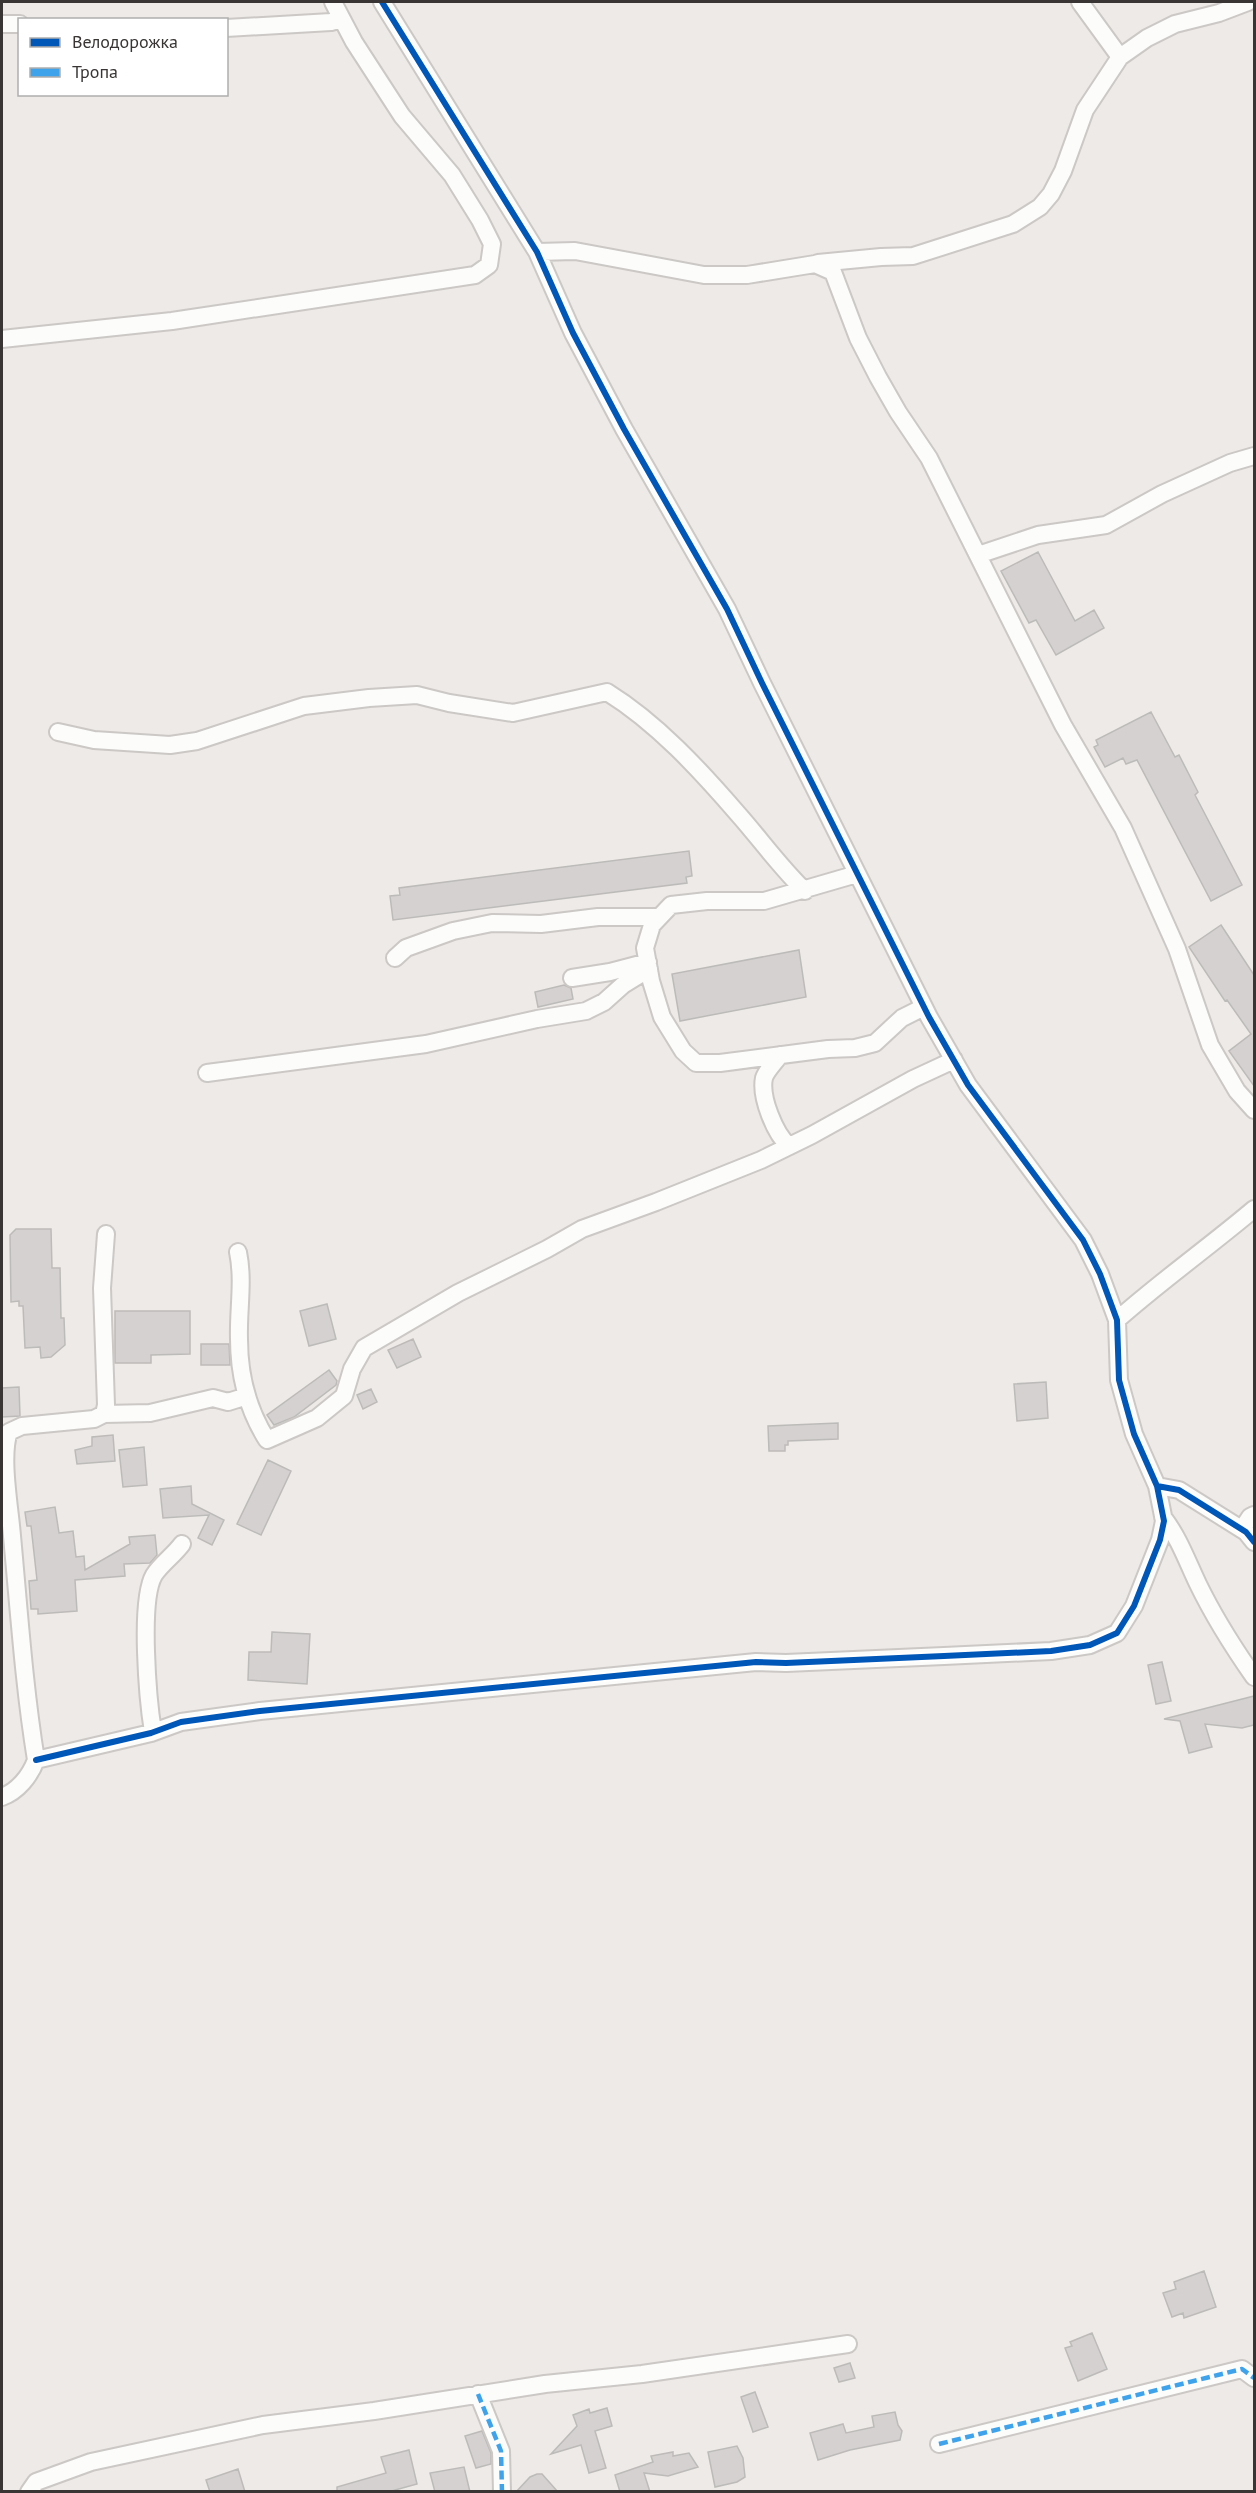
<svg xmlns="http://www.w3.org/2000/svg" width="1256" height="2493" font-family="'PT Sans',sans-serif">
  <style>
    .building { fill: #d4d1d0; stroke: #bdbbb9; stroke-width: 1.5 }
    .lines { fill: none; stroke-linecap: round; stroke-linejoin: round }
    .street-casing { stroke: #cbc8c6; stroke-width: 20 }
    .street { stroke: #fcfcfb; stroke-width: 16 }
    .quiet { stroke: #3fa3eb; stroke-width: 4.5; stroke-dasharray: 9 4.5; stroke-linecap: butt }
    .cycleway-casing { stroke: #fff; stroke-width: 10 }
    .cycleway { stroke: #0057b8; stroke-width: 6 }
  </style>
  <rect width="100%" height="100%" fill="#edeae7"/>
  <path class="building" d="M1038 552 1075 621 1094 610 1104 628 1056 655 1036 620 1029 623 1001 571Z
    M1151 712 1175 757 1179 755 1198 792 1195 795 1242 885 1211 901 1137 760 1126 764 1123 758 1105 767 1094 747 1098 745 1096 740Z
    M689 851 692 876 686 877 687 883 393 920 390 896 400 895 399 888Z
    M1221 925 1254 975V1086L1229 1051 1251 1034 1227 1000 1225 1001 1189 947Z
    M799 950 806 997 680 1021 672 974Z
    M564 985 571 988 573 999 538 1007 535 992Z
    M16 1229H51L52 1268H60L61 1318H64L65 1345 51 1357 41 1358 40 1347 25 1348 23 1306H19V1301L11 1302 10 1235Z
    M327 1304 336 1339 309 1346 300 1311Z
    M115 1311H190V1354L151 1355V1363H115Z
    M413 1339 421 1357 397 1368 388 1350Z
    M201 1344H229L230 1365H201Z
    M329 1370 337 1381 336 1385 294 1417 274 1425 267 1415Z
    M1046 1382 1048 1418 1017 1421 1014 1384Z
    M19 1387 20 1416 2 1417V1388Z
    M371 1389 377 1402 363 1409 357 1395Z
    M838 1423V1439L788 1441V1445H785V1451H769L768 1426Z
    M113 1435 115 1461 77 1464 75 1450 92 1446V1437Z
    M144 1447 147 1485 123 1487 119 1450Z
    M268 1460 291 1471 261 1535 237 1524Z
    M191 1486 192 1504 224 1520 212 1545 198 1538 209 1515 163 1518 160 1489Z
    M55 1507 59 1533 73 1531 76 1557 84 1556 85 1570 130 1544 129 1537 155 1535 157 1555 150 1563 124 1564 125 1576 75 1580 77 1611 38 1614V1609H31L29 1581 37 1580 31 1526H27L25 1512Z
    M272 1632 310 1634 307 1684 248 1680 249 1652H271Z
    M1162 1662 1171 1701 1156 1704 1148 1665Z
    M1254 1696V1725L1242 1728 1205 1724 1212 1747 1189 1753 1180 1721 1164 1719Z
    M1204 2271 1216 2307 1184 2318 1183 2313 1172 2317 1163 2293 1176 2289 1174 2282Z
    M1092 2333 1107 2369 1078 2381 1065 2348 1072 2346 1070 2342Z
    M850 2363 855 2378 839 2382 834 2368Z
    M755 2392 768 2427 753 2432 741 2397Z
    M607 2408 612 2426 595 2431 606 2468 589 2473 581 2445 551 2454 577 2426 573 2415 589 2409 590 2413Z
    M895 2412 898 2425 902 2431 900 2440 850 2450 818 2460 810 2433 843 2424 846 2433 874 2427 872 2416Z
    M482 2431 491 2453V2464L476 2468 465 2436Z
    M737 2446 743 2458 745 2477 737 2482 715 2487 708 2452Z
    M409 2450 417 2484 388 2492H337V2487L386 2473 381 2457Z
    M673 2452V2456L689 2453 698 2467 668 2476 644 2473 650 2492H620L615 2475 653 2462 651 2456Z
    M464 2467 470 2492H435L430 2473Z
    M238 2469 245 2492H210L206 2480Z
    M537 2474H542L558 2492H516L530 2477Z"/>
  <g class="lines">
    <g class="street-casing">
      <path id="street" d="M382 2 537 252 573 333 624 429 727 609 762 683 929 1017 968 1085 1083 1240 1100 1274 1117 1320 1119 1380 1134 1434 1157 1486 1179 1490 1246 1532 1254 1542
        M1080 2 1120 57
        M2 24H20
        M226 28 331 22 342 19
        M537 252 575 251 704 275H747L815 264 833 272 858 338 878 377 898 412 929 458 1063 725 1123 828 1177 949 1210 1045 1237 1091 1254 1110
        M818 263 881 257 913 256 1013 224 1040 207 1051 194 1063 171 1085 110 1120 57 1147 38 1175 24 1219 13 1248 2
        M2 339 172 321 475 275 489 265 492 244 480 220 452 175 402 116 354 42 333 2
        M978 555 1038 535 1106 525 1162 494 1230 463 1254 456
        M58 732 94 740 170 745 197 741 304 706 369 698 417 695 449 703 513 713 607 692C657 723 700 770 738 814 761 840 780 867 805 891
        M857 874 764 901H707L671 905 652 925 645 948 651 981 662 1017 683 1051 696 1063H720L828 1049 855 1048 875 1043 902 1018 924 1007
        M395 958 406 948 453 931 492 923 541 924 598 917H659
        M572 978 610 972 648 962
        M780 1055C776 1061 766 1071 764 1078 760 1097 775 1134 789 1146
        M207 1073 426 1044 537 1019 586 1011 604 1002 623 985 649 969
        M238 1252C244 1281 238 1310 239 1339 239 1375 248 1410 267 1440L317 1418 344 1396 352 1369 364 1348 458 1293 547 1249 582 1229 656 1202 761 1160 812 1135 913 1079 954 1060
        M1117 1320C1161 1281 1209 1247 1254 1209
        M104 1414 106 1405 102 1288 106 1234
        M1163 1517C1179 1538 1187 1561 1198 1584 1214 1617 1233 1647 1254 1677
        M1242 1529 1250 1517 1254 1515
        M153 1732C148 1701 139 1601 154 1575 161 1564 174 1555 182 1544
        M36 1760 151 1733 181 1722 260 1711 756 1662 786 1663 944 1656 1051 1651 1090 1645 1117 1633 1134 1606 1160 1540 1164 1521 1157 1486
        M2 1797C18 1791 30 1776 36 1760 24 1686 19 1611 12 1536 10 1509 0 1456 9 1432L22 1426 94 1419 104 1414 150 1413 213 1398 228 1402 247 1396
        M478 2394 501 2451 502 2492
        M939 2444 1242 2369 1254 2378
        M29 2492 36 2482 91 2462 263 2425 374 2411 545 2384 642 2374 848 2344"/>
    </g>
    <use href="#street" class="street"/>
    <path class="quiet" d="M478 2394 501 2451 502 2492
      M939 2444 1242 2369 1254 2378"/>
    <g class="cycleway-casing">
      <path id="cycleway" d="M382 2 537 252 573 333 624 429 727 609 762 683 929 1017 968 1085 1083 1240 1100 1274 1117 1320 1119 1380 1134 1434 1157 1486 1179 1490 1246 1532 1254 1542
        M36 1760 151 1733 181 1722 260 1711 756 1662 786 1663 944 1656 1051 1651 1090 1645 1117 1633 1134 1606 1160 1540 1164 1521 1157 1486"/>
    </g>
    <use href="#cycleway" class="cycleway"/>
  </g>
  <rect width="1256" height="2493" fill="none" stroke="#383534" stroke-width="6"/>
  <rect x="18" y="18" width="210" height="78" fill="#ffffff" stroke="#afaeae" stroke-width="1.5"/>
  <rect x="30" y="38" width="30" height="9" fill="#0057b8" stroke="#afaeae" stroke-width="1.5"/>
  <text x="72" y="48" font-size="18" fill="#383534">Велодорожка</text>
  <rect x="30" y="68" width="30" height="9" fill="#3fa3eb" stroke="#afaeae" stroke-width="1.5"/>
  <text x="72" y="78" font-size="18" fill="#383534">Тропа</text>
</svg>
